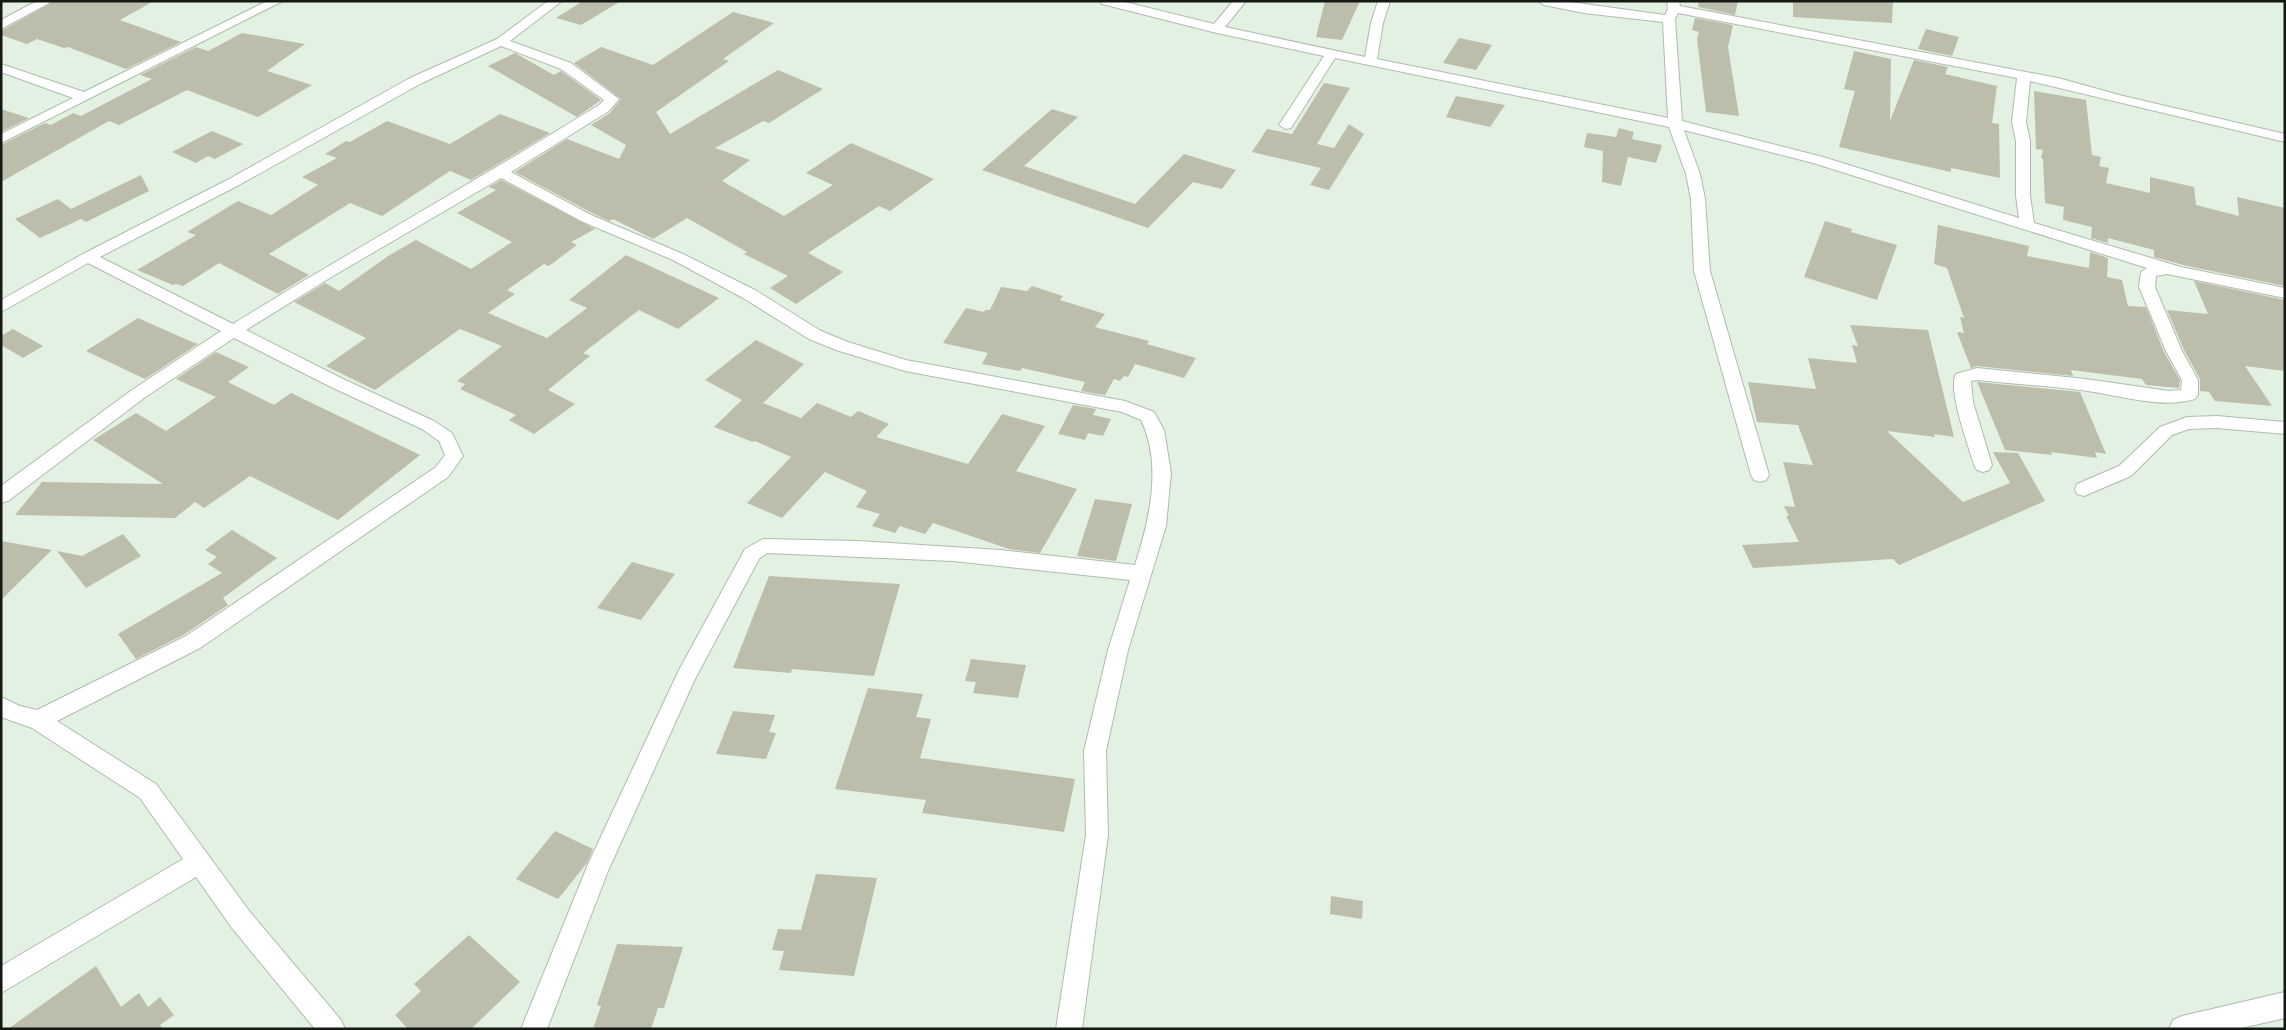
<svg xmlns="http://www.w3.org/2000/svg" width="2286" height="1030" font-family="'DejaVu Sans',sans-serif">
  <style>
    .building { fill: #bcbeab }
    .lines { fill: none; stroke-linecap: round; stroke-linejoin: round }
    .street-casing { stroke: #aebcad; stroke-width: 2 }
    .street { fill: #fff; fill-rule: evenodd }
  </style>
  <rect width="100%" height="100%" fill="#e2f1e1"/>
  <path class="building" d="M55 1H154L120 20 181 42 126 69 68 47 64 48 37 39 27 44 1 35V31Z
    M583 1H621L581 25 556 18Z
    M1325 1H1360L1342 40 1316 37Z
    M1699 1H1738L1735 15 1698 7Z
    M1793 1H1893L1892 23 1793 17Z
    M733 12 774 23 723 59 729 61 656 112 670 134 778 70 823 89 769 123 763 121 715 148 750 160 722 181 784 216 833 185 806 173 851 143 934 179 890 211 879 206 808 253 843 272 796 304 770 288 788 276 744 254 747 252 687 218 653 239 613 219 609 221 592 213 515 172 567 139 619 159 626 145 591 125 610 113 621 99 574 63 601 47 653 65Z
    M1695 18 1733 25 1728 47 1739 116 1706 112 1697 39 1699 32 1692 30Z
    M1926 29 1959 37 1952 56 1918 49Z
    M242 33 305 44 267 71 312 85 258 117 187 90 119 125 109 121 1 182V145L45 123 51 125 73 113 81 116 152 79 140 75 196 47 208 51Z
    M1459 38 1492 45 1476 70 1443 63Z
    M1854 51 1891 59 1890 121 1914 60 1948 67 1945 74 1997 86 1992 123 1999 124 2000 178 1951 168V172L1839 147 1855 91 1844 89Z
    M515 53 554 75 561 71 601 100 577 117 488 66Z
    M1324 83 1350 88 1317 144 1334 148 1349 124 1364 134 1329 190 1310 185 1321 168 1252 152 1267 129 1292 134Z
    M2034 91 2086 100 2092 155 2101 157 2099 166 2109 168 2106 183 2150 193V177L2194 187 2196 205 2239 216 2237 197 2285 208V286L2187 266 2154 257V250L2108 238V243L2091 238 2092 227 2063 220 2064 207 2045 203 2043 159 2041 158 2043 150 2036 149Z
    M1456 96 1505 105 1490 127 1446 117Z
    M1 109 29 118 1 132Z
    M1052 109 1078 117 1024 166 1135 204 1184 154 1236 170 1222 189 1193 182 1148 228 982 170Z
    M500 114 550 133 471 180 450 171 382 216 350 203 269 254 309 275 278 294 219 263 183 286 176 284 173 285 137 270 196 235 187 232 238 201 271 215 318 185 302 177 337 158 325 154 346 141 350 142 387 121 450 144Z
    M1619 128 1634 132 1632 139 1662 145 1656 163 1628 157 1621 186 1602 182 1603 151 1584 147 1587 133 1616 137Z
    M212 131 243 144 215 159 208 156 196 163 172 152Z
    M141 175 149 191 86 222 81 219 40 238 15 219 58 199 71 209Z
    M501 180 595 229 571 242 577 245 549 266 544 264 507 290 515 294 488 313 547 338 587 308 569 300 626 255 719 298 678 329 639 310 583 353 590 356 548 390 575 404 534 434 509 420 516 415 460 389 465 384 457 381 502 346 460 329 375 390 326 366 366 338 294 302 325 283 339 291 388 256 416 240 471 269 512 242 457 213 496 190 489 187Z
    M1825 221 1852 229 1851 232 1897 245 1877 300 1804 277Z
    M1938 225 2029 246 2027 256 2089 268 2090 252 2108 258 2107 277 2122 280 2128 306 2146 307 2164 352 2180 380 2179 388 2146 385 2142 379 2071 370 2073 376 1977 366 1971 368 1957 332 1964 333 1960 317 1964 318 1947 268 1934 264Z
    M2194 281 2285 300V371L2245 366 2272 406 2215 401 2209 392 2200 391V379L2184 350 2167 310 2208 314Z
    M1032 286 1063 296 1060 300 1105 314 1095 327 1149 341 1147 344 1196 358 1184 378 1135 364 1128 377 1124 376 1120 381 1114 379 1105 395 1081 391 1085 382 1022 368 1020 371 982 364 988 353 943 343 966 308 984 312 985 310H990L1001 287 1027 291Z
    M138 318 192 342 198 344 145 379 86 351Z
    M1850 325 1928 330 1954 437 1934 434 1935 437 1887 431 1963 502 2010 483 1993 452 2018 453 2045 501 1899 565 1893 559 1753 568 1742 545 1799 542 1786 516H1789L1784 506 1795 507 1783 462 1813 465 1798 425 1757 422 1748 382 1816 389 1808 358 1857 363 1852 345 1858 346Z
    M13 329 43 346 23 358 1 345V336Z
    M756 340 804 364 763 403 801 418 817 403 851 417 858 411 889 424 876 437 968 464 1002 414 1045 426 1016 471 1077 489 1040 553 1009 549 933 523 925 534 900 526 895 533 872 526 880 514 856 507 867 491 825 472 782 518 747 503 791 457 755 441 753 442 714 427 742 400 705 380Z
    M216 352 249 367 228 382 274 405 291 393 420 455 338 520 250 476 204 508 195 502 175 518 15 515 42 482 163 484 93 440 136 413 166 431 216 397 176 379Z
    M1977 382 2080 392 2106 454 2095 452 2097 458 2051 452 2052 455 2005 450Z
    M1073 405 1096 409 1093 415 1111 419 1103 436 1088 433 1085 440 1058 434Z
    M1095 499 1132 504 1116 561 1077 556Z
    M232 530 277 558 223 598 228 605 185 634 136 659 118 634 222 573 208 564 217 557 205 550Z
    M123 534 141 556 86 588 57 551 82 556Z
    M1 541 52 550 1 600Z
    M632 562 675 574 641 620 597 608Z
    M769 576 900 584 874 676 792 669 791 673 733 668Z
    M971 659 1026 665 1018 698 973 693 976 682 965 681Z
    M868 688 923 694 916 717 931 719 920 758 1075 779 1064 832 922 813 926 800 835 789Z
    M733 711 775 715 769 732 776 733 766 759 716 754Z
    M555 831 593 849 587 863 558 899 516 879Z
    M816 874 877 878 854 976 779 970 784 951 772 950 778 929 801 930Z
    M1331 896 1363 901 1362 919 1330 914Z
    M469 935 520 982 471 1029H408L395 1015 421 991 414 984Z
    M617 944 683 947 664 1008H658L651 1029H593L601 1006 597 1005Z
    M96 966 121 1007 139 993 148 1007 160 997 174 1015 160 1025 163 1029H8Z"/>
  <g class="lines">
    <g class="street-casing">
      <path id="street" d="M37 1H53L1 29V20Z
        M267 1H283L1 143V134L73 98 1 72V64L84 92Z
        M548 1H562L510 41 571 63 619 99 609 111 511 172 591 215 683 254 755 290 821 331 848 342 906 360 1125 401 1154 412 1164 430 1171 473 1166 526 1128 650 1106 751 1108 835 1082 1029H1056L1086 835 1084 751 1108 650 1130 580 953 561 767 553 759 559 695 679 608 871 547 1029H521L589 862 679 670 745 549 763 539 858 541 1000 550 1135 565C1149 521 1163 465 1141 420L1122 412 905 371 836 350 809 339 743 298 673 260 581 221 501 178 333 276 246 330 343 379 434 421 452 433 463 456 448 477 200 648 57 721 156 784 250 912 341 1020 345 1029H315L232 928 196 877 1 993V966L183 859 140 798 32 728 1 717V697L20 706 37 710 186 636 436 467 445 455 439 441 422 429 331 387 234 338 144 398 8 501 1 503V486L132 390 221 331 88 263 1 312V300L83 254 229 179 410 78 497 39ZM501 46 561 69 604 100 599 105C478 180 354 249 233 324L100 257 239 185 420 84Z
        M1100 1H1121L1214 24 1233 1H1246L1225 27 1365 57 1371 23 1378 1H1390L1383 23 1377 59 1668 118 1663 22 1584 13 1544 5 1538 1H1563L1665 15 1668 9 1667 1H1679L1680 6 2058 78 2123 96 2285 134V142L2030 81 2026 122 2030 141V196L2034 223 2181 267 2285 288V298L2167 274 2156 276 2155 287 2182 351 2198 380V395L2195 399C2162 409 2122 396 2088 391 2051 386 2014 384 1977 380L1971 381 1973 402 1992 465 1989 470 1983 472 1977 470 1974 465C1969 447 1947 389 1956 374L1977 368 2086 379 2169 391 2181 390 2182 380 2166 351 2139 287 2141 272 2147 268 1813 163 1684 130 1700 174 1705 199 1710 271 1769 475 1766 480 1760 482 1754 480 1751 475 1694 271 1691 199 1686 174 1669 127 1335 58 1291 128 1286 129 1279 125 1324 56 1217 33 1102 4ZM1678 13 2017 78 2012 122 2016 141V196L2019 218 1823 157 1682 121 1675 19Z
        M2217 416 2285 422V434L2217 428 2189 429 2172 435 2131 476 2084 496 2077 494 2075 489 2077 484 2119 466 2160 427 2187 417Z
        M2285 992V1018L2237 1029H2169L2173 1020 2182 1016Z"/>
    </g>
    <use href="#street" class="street"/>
  </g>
  <rect width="2286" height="1030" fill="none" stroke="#141914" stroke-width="5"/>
</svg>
